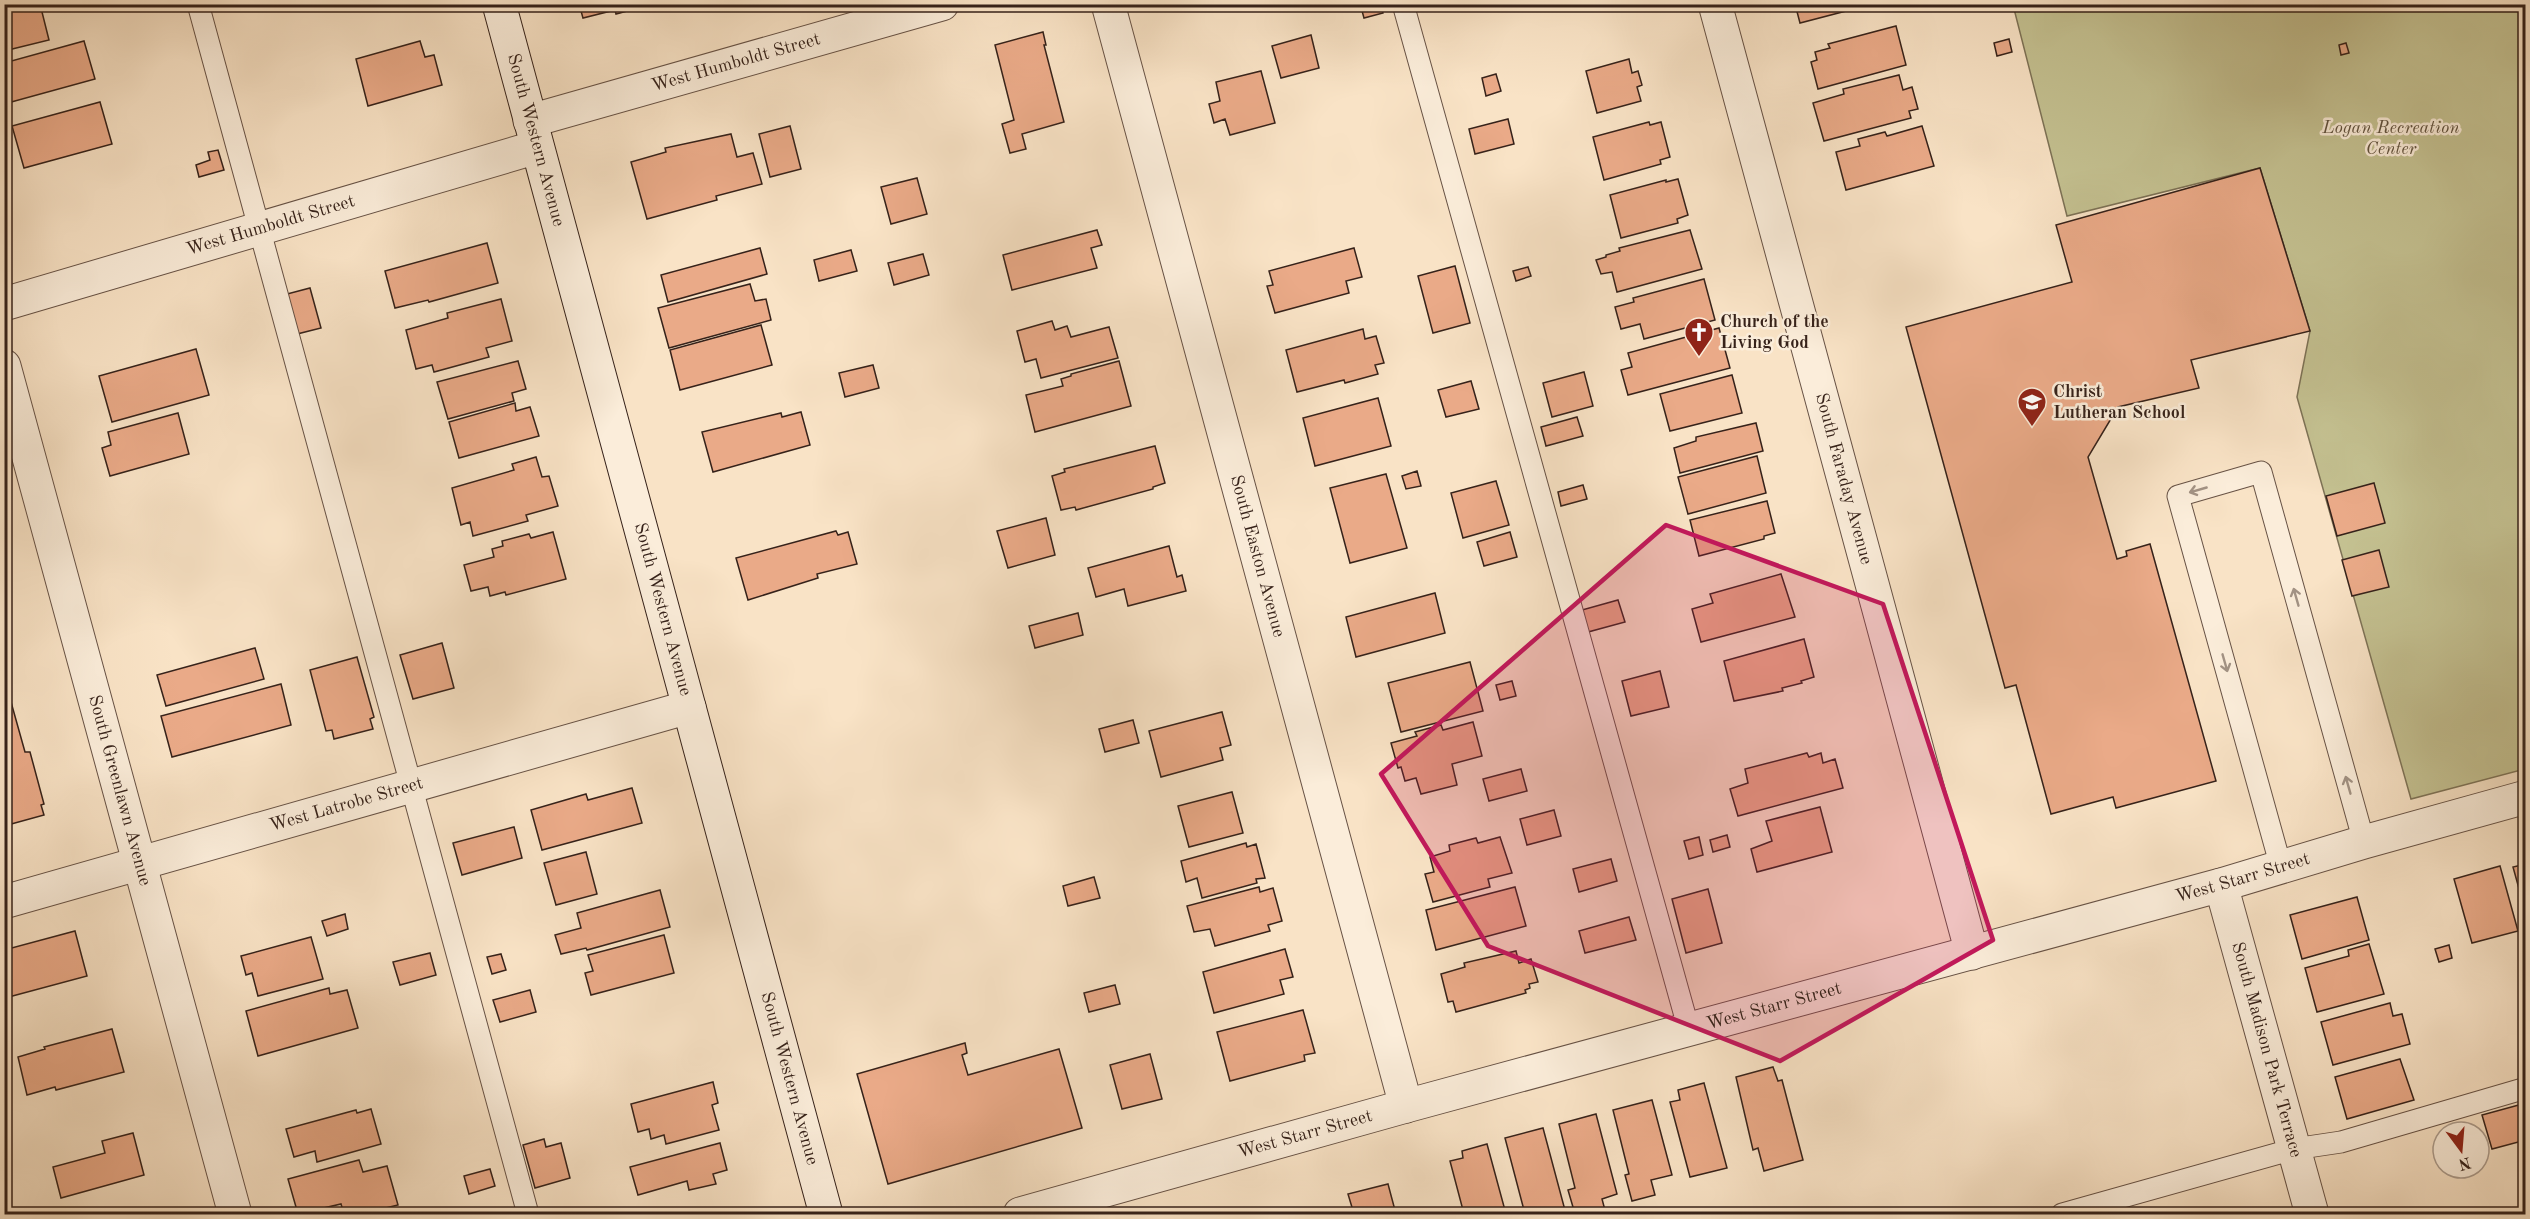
<svg xmlns="http://www.w3.org/2000/svg" width="2530" height="1219" font-family="'Old Standard TT',serif">
  <style>
    .green { fill: #c4c191; stroke: #7d7256; stroke-width: 1.5 }
    .building { fill: #eaaa88; stroke: #36221a; stroke-width: 1.5 }
    .lines { fill: none; stroke-linecap: round; stroke-linejoin: round }
    .service-casing { stroke: #675245; stroke-width: 23 }
    .minor-casing { stroke: #675245; stroke-width: 35 }
    .secondary-casing { stroke: #36221a; stroke-width: 35 }
    .service { stroke: #fbedda; stroke-width: 21 }
    .minor { stroke: #fbedda; stroke-width: 33 }
    .secondary { stroke: #fbedda; stroke-width: 33 }
    .oneway { stroke: #a29284 }
    .marked { fill: #c2185b; fill-opacity: 0.2; stroke: #c2185b; stroke-width: 4.5; stroke-linejoin: round }
    .labels { text-anchor: middle; dominant-baseline: central; stroke-width: 5; stroke-linejoin: round; paint-order: stroke }
    .street-label { font-size: 18px; fill: #36221a; stroke: #fbedda }
    .park-label { font-size: 18px; font-style: italic; fill: #61523e; stroke: #fbedda }
    .poi-label { font-size: 18px; font-weight: bold; fill: #36221a; stroke: #fbedda; text-anchor: start }
  </style>
  <rect width="100%" height="100%" fill="#f9e3c6"/>
  <filter id="stains"><feTurbulence type="fractalNoise" baseFrequency=".00333" numOctaves="4"/><feColorMatrix values="0 0 0 0 .2 0 0 0 0 .09 0 0 0 0 .02 0 0 0 .5 -.17"/></filter>
  <radialGradient id="worn" r=".72"><stop offset=".6" stop-color="#630" stop-opacity="0"/><stop offset="1" stop-color="#630" stop-opacity=".3"/></radialGradient>
  <path class="green" d="M2013 5H2525V769L2411 799 2297 397 2310 331 2260 168 2067 216Z"/>
  <path class="building" d="M4 4H40L49 40 4 51Z
    M579 4H653L616 14 615 10 583 18Z
    M1355 4H1381L1383 13 1364 18 1361 7 1356 8Z
    M1795 4H1873L1800 23Z
    M1896 26 1906 65 1818 89 1811 62 1817 60 1815 52 1830 48 1828 44Z
    M1043 32 1046 45H1044L1064 122 1022 134 1026 149 1010 153 1002 124 1014 120 995 45Z
    M1311 35 1319 68 1281 78 1272 46Z
    M2009 39 2012 52 1997 56 1994 43Z
    M84 41 95 79 4 104V63Z
    M420 41 425 57 434 55 442 85 368 106 356 59Z
    M2346 43 2349 53 2341 55 2339 45Z
    M1629 59 1632 73 1638 71 1642 85 1637 87 1641 101 1597 113 1586 71Z
    M1261 71 1275 123 1230 135 1225 119 1214 123 1209 104 1220 101 1216 82Z
    M1496 74 1501 91 1486 96 1482 78Z
    M1899 75 1903 90 1912 87 1918 109 1909 111 1911 118 1824 141 1813 103 1844 94 1843 89Z
    M100 102 112 144 24 168 12 126Z
    M1508 119 1514 144 1475 154 1469 129Z
    M1649 122 1650 125 1661 122 1670 157 1660 160 1661 164 1604 180 1593 137Z
    M790 126 801 169 770 177 759 134Z
    M1922 126 1934 166 1846 190 1836 152 1860 146 1858 139 1885 132 1887 136Z
    M731 134 737 157 753 153 762 184 716 196 717 200 647 219 631 162 666 152 665 148Z
    M218 150 224 170 199 177 196 165 210 160 208 152Z
    M2260 168 2310 331 2191 360 2199 388 2118 407 2088 457 2117 559 2127 556 2126 551 2150 544 2216 781 2116 808 2113 797 2051 814 2016 685 2005 688 1906 327 2072 282 2056 225Z
    M917 178 927 214 891 224 881 187Z
    M1678 179 1688 215 1677 219 1678 223 1621 238 1610 195 1666 180V182Z
    M1097 230 1102 245 1091 248 1097 268 1012 290 1003 255Z
    M1690 230 1702 269 1617 292 1612 272 1601 274 1596 260 1606 257V255L1620 251 1619 248Z
    M487 243 498 283 429 302 428 300 395 308 385 271Z
    M760 248 767 274 668 302 661 275Z
    M1354 248 1362 277 1346 281 1349 293 1275 313 1267 286 1273 285 1269 271Z
    M851 250 857 271 819 281 814 260Z
    M923 254 929 275 894 285 888 263Z
    M1455 266 1470 323 1433 333 1418 276Z
    M1528 267 1531 276 1516 281 1513 271Z
    M1704 279 1715 320 1644 339 1640 324 1621 329 1615 307 1634 302 1633 298Z
    M750 284 755 301 766 299 771 320 669 348 658 308Z
    M310 288 321 328 297 334 287 294Z
    M501 299 512 341 486 348 489 357 434 372 432 365 416 369 406 330 448 318 447 313Z
    M1052 321 1055 330 1067 326 1071 337 1109 327 1118 358 1041 378 1036 359 1025 362 1017 331Z
    M761 325 772 365 680 390 670 350Z
    M1719 328 1730 368 1628 395 1621 370 1632 367 1628 353Z
    M1363 329 1365 339 1376 336 1384 363 1375 365 1378 374 1345 383 1344 380 1297 392 1286 350Z
    M196 349 209 395 112 422 99 376Z
    M518 361 526 389 512 393 514 401 448 419 437 382Z
    M1119 361 1131 406 1035 432 1026 395 1063 386 1061 379 1071 376V374Z
    M873 365 879 388 845 397 839 373Z
    M1584 372 1593 406 1552 417 1543 383Z
    M1732 375 1742 413 1670 431 1660 394Z
    M1471 381 1479 409 1446 417 1438 390Z
    M1378 398 1391 446 1315 466 1303 418Z
    M515 403 516 411 530 407 539 436 459 458 449 422Z
    M801 412 810 445 713 472 702 432 781 413 782 417Z
    M178 413 189 454 110 476 102 448 111 445 108 432Z
    M1577 417 1583 436 1546 446 1541 427Z
    M1756 423 1763 451 1680 473 1674 448 1696 441V437Z
    M1155 446 1165 483 1153 487V489L1076 510 1075 507 1061 510 1052 476 1065 472 1064 469Z
    M1757 456 1766 493 1688 514 1678 477Z
    M536 457 542 477 549 476 558 506 526 515 528 521 473 536 470 522 461 525 452 488 514 470 512 464Z
    M1417 471 1421 486 1406 489 1402 476Z
    M1386 474 1407 548 1350 563 1330 488Z
    M1496 481 1509 525 1463 538 1451 493Z
    M2374 483 2385 523 2337 536 2326 496Z
    M1583 485 1587 499 1561 506 1558 492Z
    M1767 501 1775 533 1764 536V539L1699 556 1690 520Z
    M1046 518 1055 555 1008 568 997 531Z
    M836 531 838 535 848 532 857 564 817 574 818 578 748 600 736 558Z
    M553 532 566 579 506 595 505 592 490 596 488 587 471 591 464 565 494 557 492 549 503 546 502 541 529 534 531 538Z
    M1510 532 1517 557 1484 566 1477 542Z
    M1169 546 1177 577 1182 575 1186 591 1128 606 1124 589 1096 597 1088 568Z
    M2379 550 2389 587 2352 596 2342 560Z
    M1781 574 1795 617 1701 642 1692 609 1713 603 1710 594Z
    M1435 593 1445 633 1356 657 1346 617Z
    M1618 600 1625 622 1588 632 1582 610Z
    M1078 613 1083 635 1035 648 1029 626Z
    M1804 639 1814 677 1801 681 1802 683 1782 688 1783 691 1734 701 1724 661Z
    M442 643 454 688 413 699 400 655Z
    M255 648 264 679 166 706 157 675Z
    M357 657 374 717 370 719 373 729 334 739 332 730 326 731 310 670Z
    M1470 662 1483 711 1401 732 1388 683Z
    M1660 671 1669 707 1631 716 1622 681Z
    M4 677 25 752H30L44 804 41 805 44 815 4 826Z
    M1512 681 1516 696 1500 700 1496 685Z
    M281 684 291 725 172 757 161 716Z
    M1222 712 1231 745 1220 748 1223 760 1161 777 1149 731Z
    M1133 720 1139 743 1105 752 1099 729Z
    M1473 722 1482 756 1452 764 1457 785 1421 794 1416 778 1405 781 1401 767 1398 768 1391 743 1417 736 1415 732 1441 725 1443 730Z
    M1807 753 1809 757 1821 753 1823 763 1835 759 1843 788 1738 816 1730 789 1748 783 1745 769Z
    M1521 769 1527 791 1489 801 1483 779Z
    M632 788 642 823 542 850 531 810 586 794 588 800Z
    M1232 792 1243 833 1189 847 1178 806Z
    M1820 807 1832 852 1757 872 1751 849 1772 841 1766 821Z
    M1554 810 1561 836 1527 845 1520 819Z
    M514 827 522 858 462 875 453 843Z
    M1727 835 1730 847 1713 852 1710 840Z
    M1500 837 1512 873 1488 879 1490 887 1433 902 1425 874 1434 872 1430 857 1450 851 1449 845 1476 838 1478 843Z
    M1699 837 1703 855 1689 859 1684 841Z
    M1246 843 1247 847 1256 844 1265 878 1256 879 1257 883 1202 898 1197 878 1186 882 1181 861Z
    M586 852 597 894 556 905 544 863Z
    M1611 859 1617 881 1579 892 1573 869Z
    M2526 864V914L2513 867Z
    M2500 866 2518 931 2472 943 2454 879Z
    M1094 877 1100 898 1068 906 1063 886Z
    M1259 887 1260 892 1273 888 1282 921 1268 925 1270 931 1215 946 1210 929 1194 932 1187 906Z
    M1515 887 1526 926 1436 950 1426 910Z
    M1708 889 1722 943 1686 953 1672 899Z
    M660 890 670 927 587 950 586 948 561 954 555 935 581 928 577 913Z
    M2357 897 2369 940 2302 959 2290 915Z
    M345 914 348 929 327 936 322 921Z
    M1629 917 1636 940 1585 953 1579 931Z
    M75 931 87 976 5 998 4 950Z
    M664 935 674 973 591 995 585 973 593 971 588 955Z
    M311 937 323 979 258 996 252 973 246 975 241 956Z
    M2369 944 2384 994 2317 1012 2305 968 2349 956 2348 950Z
    M2449 945 2452 958 2439 962 2435 949Z
    M1285 949 1293 977 1280 980 1284 994 1214 1013 1203 972Z
    M1516 951 1519 963 1531 959 1538 982 1529 984 1530 988 1525 990 1526 993 1456 1012 1453 1001 1448 1002 1441 974 1465 967 1464 963Z
    M430 953 436 975 400 985 393 962Z
    M501 954 506 970 492 974 487 957Z
    M1115 985 1120 1004 1089 1012 1084 993Z
    M329 988 330 994 347 990 358 1028 258 1056 246 1011Z
    M530 990 536 1012 500 1022 493 1000Z
    M2390 1003 2393 1016 2402 1014 2410 1044 2333 1065 2321 1022Z
    M1303 1010 1315 1053 1304 1055 1305 1061 1230 1081 1217 1032Z
    M112 1029 124 1072 56 1090 55 1087 27 1095 18 1057 45 1049 44 1047Z
    M965 1043 967 1053 962 1055 968 1075 1059 1049 1082 1128 888 1184 857 1074Z
    M1150 1054 1162 1099 1122 1109 1110 1065Z
    M2400 1059 2414 1100 2347 1119 2335 1077Z
    M1773 1067 1778 1081 1782 1080 1803 1160 1764 1171 1758 1148 1753 1150 1736 1077Z
    M713 1082 718 1103 712 1105 719 1130 666 1144 664 1135 651 1139 649 1129 638 1132 631 1104Z
    M1704 1083 1727 1168 1690 1177 1670 1102 1680 1100 1678 1090Z
    M1652 1100 1672 1175 1651 1180 1655 1195 1632 1201 1625 1175 1629 1174 1613 1110Z
    M2526 1103V1140L2492 1149 2482 1115Z
    M371 1109 381 1144 317 1162 315 1151 294 1157 286 1129 356 1110 357 1113Z
    M1596 1114 1617 1194 1602 1199 1606 1214H1575L1568 1190 1575 1188 1559 1124Z
    M1543 1128 1566 1214H1525L1505 1138Z
    M133 1133 144 1175 61 1198 53 1167 105 1153 102 1141Z
    M544 1139 546 1147 561 1143 570 1178 535 1188 523 1145Z
    M720 1143 727 1170 713 1174 716 1184 689 1190 687 1181 638 1195 630 1167Z
    M1487 1144 1506 1214H1464L1450 1161 1463 1158 1462 1151Z
    M359 1160 363 1172 387 1166 398 1205 361 1214H344L341 1204 298 1214 288 1179Z
    M490 1169 495 1186 469 1194 464 1176Z
    M1388 1184 1396 1214H1354L1348 1194Z
    M1849 1210 1850 1214H1832Z
    M2248 1210 2249 1214H2231Z"/>
  <g class="lines">
    <g class="service-casing">
      <path id="service" d="M198 4 528 1214
        M1403 4 1689 1030
        M2281 867 2178 496 2261 472 2364 842
        M2062 1214 2294 1149 2341 1142 2526 1088"/>
    </g>
    <g class="minor-casing">
      <g id="minor">
        <path id="s1" d="M1108 4 1406 1106"/>
        <path id="s2" d="M1715 4 1972 953"/>
        <path id="s3" d="M530 121 942 4"/>
        <path id="s4" d="M4 304 537 147"/>
        <path id="s5" d="M4 366 235 1214"/>
        <path id="s6" d="M2221 885 2312 1214"/>
        <path id="s7" d="M4 902 689 707"/>
        <path id="s8" d="M1020 1214 1406 1106 2221 885 2364 842 2526 797"/>
      </g>
    </g>
    <g class="secondary-casing">
      <g id="secondary">
        <path id="s9" d="M499 4 826 1214"/>
      </g>
    </g>
    <use href="#service" class="service"/>
    <use href="#minor" class="minor"/>
    <use href="#secondary" class="secondary"/>
  </g>
  <defs><path id="oneway-shaft" d="M-6 0H5M1.5-3L5.5 0L1.5 3" fill="none" stroke-width="1.6" stroke-linecap="round" stroke-linejoin="round" transform="scale(1.5)"/></defs>
  <g class="oneway">
    <use href="#oneway-shaft" transform="translate(2198 490) rotate(164)"/>
    <use href="#oneway-shaft" transform="translate(2296 597) rotate(-106)"/>
    <use href="#oneway-shaft" transform="translate(2225 663) rotate(74)"/>
    <use href="#oneway-shaft" transform="translate(2348 785) rotate(-106)"/>
  </g>
  <path class="marked" d="M1666 525 1883 604 1993 940 1780 1061 1488 946 1381 774Z"/>
  <defs>
    <g id="church-pin" transform="scale(1.5)"><path d="M0 17L-7.5 6A9.5 9.5 0 1 1 7.5 6Z" fill="#8f2418" stroke="#fbedda"/><path d="M-1.2-6h2.4v3.5h3.3v2.4h-3.3V6h-2.4V-.1h-3.3v-2.4h3.3Z" fill="#fff"/></g>
    <g id="school-pin" transform="scale(1.5)"><path d="M0 17L-7.5 6A9.5 9.5 0 1 1 7.5 6Z" fill="#8f2418" stroke="#fbedda"/><path d="M0-5L7-2L0 1L-7-2ZM-4 1L0 2.5L4 1V4Q0 6-4 4Z" fill="#fff"/></g>
  </defs>
  <g fill-rule="evenodd">
    <use href="#church-pin" x="1699" y="332"/>
    <use href="#school-pin" x="2032" y="402"/>
  </g>
  <g class="labels">
    <g class="street-label">
      <text stroke="none"><textPath href="#s3" startOffset="214">West Humboldt Street</textPath></text>
      <text stroke="none"><textPath href="#s9" startOffset="141">South Western Avenue</textPath></text>
      <text stroke="none"><textPath href="#s4" startOffset="278">West Humboldt Street</textPath></text>
      <text stroke="none"><textPath href="#s2" startOffset="492">South Faraday Avenue</textPath></text>
      <text stroke="none"><textPath href="#s1" startOffset="572">South Easton Avenue</textPath></text>
      <text stroke="none"><textPath href="#s9" startOffset="627">South Western Avenue</textPath></text>
      <text stroke="none"><textPath href="#s5" startOffset="440">South Greenlawn Avenue</textPath></text>
      <text stroke="none"><textPath href="#s7" startOffset="356">West Latrobe Street</textPath></text>
      <text stroke="none"><textPath href="#s8" startOffset="1268">West Starr Street</textPath></text>
      <text stroke="none"><textPath href="#s8" startOffset="782">West Starr Street</textPath></text>
      <text stroke="none"><textPath href="#s6" startOffset="171">South Madison Park Terrace</textPath></text>
      <text stroke="none"><textPath href="#s9" startOffset="1113">South Western Avenue</textPath></text>
      <text stroke="none"><textPath href="#s8" startOffset="296">West Starr Street</textPath></text>
    </g>
    <g class="park-label">
      <text x="2391" y="128">Logan Recreation<tspan x="2391" dy="21">Center</tspan></text>
    </g>
    <g class="poi-label">
      <text x="1720" y="322">Church of the<tspan x="1720" dy="21">Living God</tspan></text>
      <text x="2053" y="392">Christ<tspan x="2053" dy="21">Lutheran School</tspan></text>
    </g>
  </g>
  <rect width="2530" height="1219" fill="none" stroke="#f9e3c6" stroke-width="24"/>
  <rect x="6" y="6" width="2518" height="1207" fill="none" stroke="#36221a" stroke-width="3"/>
  <rect x="12" y="12" width="2506" height="1195" fill="none" stroke="#36221a" stroke-width="1.5"/>
  <g transform="translate(2461 1150) rotate(164)"><circle r="28" fill="#fbedda" stroke="#ac9c8d" stroke-width="1.5"/>
  <path d="M0-4.5L10 22L0 15L-10 22Z" fill="#8f2418"/>
  <text y="-9" font-size="16" font-weight="bold" text-anchor="middle" fill="#36221a">N</text>
  </g>
  <rect width="100%" height="100%" filter="url(#stains)"/>
  <rect width="100%" height="100%" fill="url(#worn)"/>
</svg>
